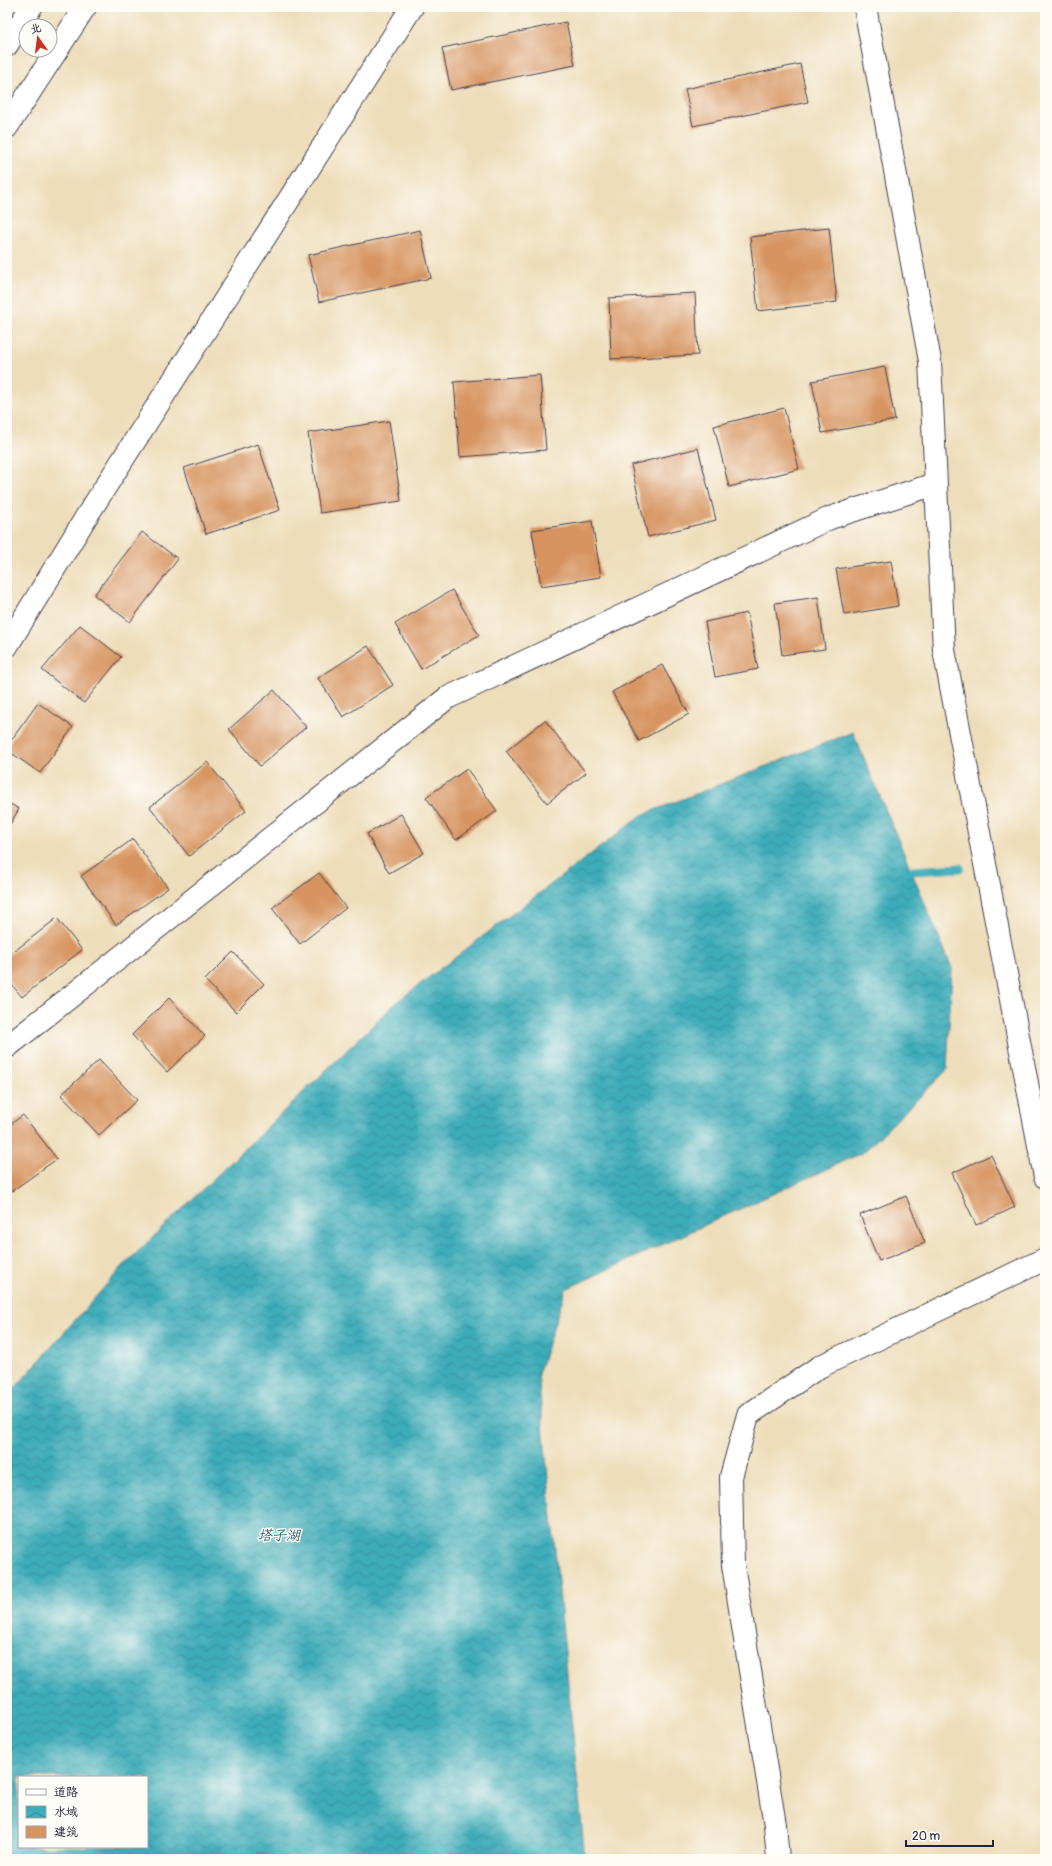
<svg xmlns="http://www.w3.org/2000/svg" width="1052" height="1866" font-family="Pangolin,'LXGW WenKai TC',sans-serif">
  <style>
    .water { fill: url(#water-waves); stroke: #2f677a; fill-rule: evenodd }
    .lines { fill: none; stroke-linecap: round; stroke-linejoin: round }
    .stream { stroke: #3cacb9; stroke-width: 9 }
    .building { fill: #d79460 }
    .minor-casing { stroke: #413e4e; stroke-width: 24 }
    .highway-casing { stroke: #413e4e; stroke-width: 24 }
    .minor { stroke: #fff; stroke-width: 22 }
    .highway { stroke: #fff; stroke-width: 22 }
    .labels { text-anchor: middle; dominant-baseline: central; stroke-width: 3; stroke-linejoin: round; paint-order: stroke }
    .water-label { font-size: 14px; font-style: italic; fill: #2e6074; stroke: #fdfcf7 }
  </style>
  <defs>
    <pattern id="water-waves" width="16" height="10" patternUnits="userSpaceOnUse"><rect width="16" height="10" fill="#3cacb9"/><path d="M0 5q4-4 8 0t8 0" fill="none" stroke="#328c98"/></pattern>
  </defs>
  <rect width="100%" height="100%" fill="#fdfcf7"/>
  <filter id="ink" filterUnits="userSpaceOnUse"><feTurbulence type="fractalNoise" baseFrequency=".025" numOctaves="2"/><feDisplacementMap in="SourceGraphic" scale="8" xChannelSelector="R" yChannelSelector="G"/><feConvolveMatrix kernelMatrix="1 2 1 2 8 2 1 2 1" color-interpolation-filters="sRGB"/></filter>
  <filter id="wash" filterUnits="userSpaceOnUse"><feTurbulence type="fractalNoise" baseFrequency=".012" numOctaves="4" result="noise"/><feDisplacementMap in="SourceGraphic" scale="16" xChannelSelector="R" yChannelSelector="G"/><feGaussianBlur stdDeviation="0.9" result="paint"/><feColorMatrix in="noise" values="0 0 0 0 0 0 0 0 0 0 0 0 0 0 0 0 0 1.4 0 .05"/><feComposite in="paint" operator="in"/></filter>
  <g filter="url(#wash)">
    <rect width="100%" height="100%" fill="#eeddba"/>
    <path class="water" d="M853 732 952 968 947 1070 864 1152 566 1289 538 1374 585 1859H7V1397L123 1266 398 1001 642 815ZM19 1777H147V1847H19Z"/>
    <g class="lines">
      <path class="stream" d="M912 871 960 868"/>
    </g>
    <g id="blocks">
      <path class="building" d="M566 22 575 65 451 90 442 48Z
        M800 64 808 102 693 126 685 89Z
        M829 228 837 302 758 311 750 237Z
        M420 230 431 278 319 302 308 255Z
        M695 293 698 355 611 359 609 298Z
        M885 367 895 420 822 433 812 381Z
        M540 375 546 450 460 457 454 382Z
        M784 408 799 469 729 487 714 426Z
        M389 421 401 501 320 513 308 433Z
        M258 444 280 510 206 534 184 468Z
        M698 448 716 520 648 537 631 465Z
        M592 521 601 577 541 586 532 530Z
        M142 532 178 559 130 622 94 595Z
        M891 561 898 606 844 615 836 569Z
        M452 590 479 635 421 669 395 624Z
        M818 597 825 649 782 655 775 603Z
        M747 613 758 669 715 677 705 622Z
        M80 625 121 657 84 703 42 670Z
        M368 646 393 685 343 717 318 678Z
        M662 665 689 714 639 741 612 692Z
        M274 690 306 727 260 766 229 729Z
        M38 703 73 727 40 773 7 750V746Z
        M545 720 586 773 547 803 506 751Z
        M207 762 246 811 189 856 150 807Z
        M467 769 497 811 456 840 426 797Z
        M7 802 19 809 7 829Z
        M401 814 424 853 389 873 367 834Z
        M133 839 168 888 116 925 81 876Z
        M319 873 346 908 300 944 272 908Z
        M57 918 82 950 22 997 7 979V957Z
        M233 952 264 984 236 1012 205 980Z
        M169 998 205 1036 167 1072 132 1035Z
        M99 1060 137 1100 99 1135 61 1095Z
        M23 1115 57 1159 9 1193 7 1190V1127Z
        M991 1155 1015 1207 976 1225 952 1173Z
        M906 1196 925 1243 879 1261 860 1215Z"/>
    </g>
  </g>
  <g filter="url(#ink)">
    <use href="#blocks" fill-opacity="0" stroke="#413e4e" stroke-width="1"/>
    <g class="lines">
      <g class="minor-casing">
        <path id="minor" d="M865 7 930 361 944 650 1045 1177
          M7 646 88 514 412 7
          M7 1047 447 698 830 518 935 484
          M778 1859 775 1825 733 1565 731 1477 748 1415 819 1367 1045 1259"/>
      </g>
      <g class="highway-casing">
        <path id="highway" d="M7 45 31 7
          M7 127 85 7"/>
      </g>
      <use href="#minor" class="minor"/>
      <use href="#highway" class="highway"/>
    </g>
  </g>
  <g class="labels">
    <g class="water-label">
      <text x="279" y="1535">塔子湖</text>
    </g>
  </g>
  <rect width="1052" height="1866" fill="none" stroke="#fdfcf7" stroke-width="24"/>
  <rect x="18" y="1776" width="130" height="72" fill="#fdfcf7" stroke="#a5a5ac"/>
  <rect x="26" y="1789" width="20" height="6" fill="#ffffff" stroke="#a5a5ac"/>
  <text x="54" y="1796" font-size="12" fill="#22223b">道路</text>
  <rect x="26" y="1806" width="20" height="12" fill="url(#water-waves)" stroke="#a5a5ac"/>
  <text x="54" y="1816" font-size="12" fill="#22223b">水域</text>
  <rect x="26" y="1826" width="20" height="12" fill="#d79460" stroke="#a5a5ac"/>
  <text x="54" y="1836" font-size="12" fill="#22223b">建筑</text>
  <g transform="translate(38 38) rotate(346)"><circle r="19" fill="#fdfcf7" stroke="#a5a5ac"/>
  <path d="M0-3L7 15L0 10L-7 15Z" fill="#c8321e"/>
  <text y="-6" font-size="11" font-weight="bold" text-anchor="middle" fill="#22223b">北</text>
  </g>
  <path d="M906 1840v6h87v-6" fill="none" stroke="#22223b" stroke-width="2"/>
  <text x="912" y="1840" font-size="12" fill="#22223b" stroke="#fdfcf7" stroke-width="3" paint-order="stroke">20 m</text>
</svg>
